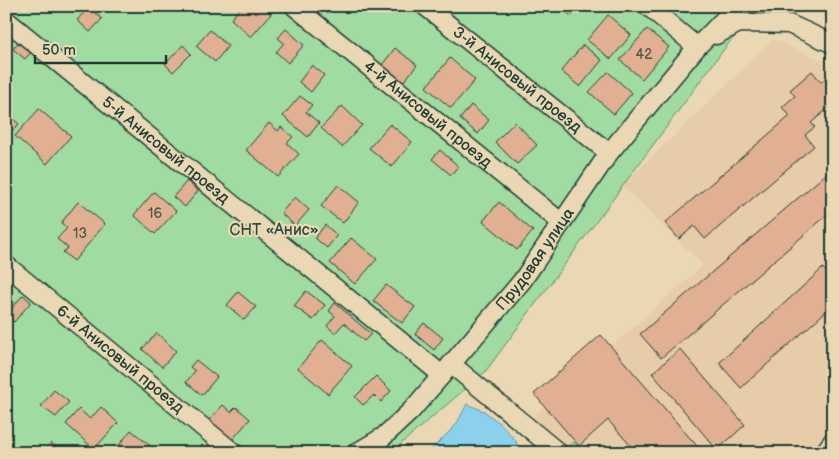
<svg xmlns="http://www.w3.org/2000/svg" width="839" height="459" font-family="'Balsamiq Sans',sans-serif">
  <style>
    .built { fill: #e7ccaa }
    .green { fill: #a0dba1; stroke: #608c6a }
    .water { fill: #8bd1ec; stroke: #6096a2 }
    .building { fill: #e1b092; stroke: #1f3d34 }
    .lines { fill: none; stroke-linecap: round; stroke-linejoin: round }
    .minor-casing { stroke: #1f3d34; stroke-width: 21 }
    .minor { stroke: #ead8b5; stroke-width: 18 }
    .labels { text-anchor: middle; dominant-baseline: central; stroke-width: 4.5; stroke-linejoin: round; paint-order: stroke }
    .number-label { font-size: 14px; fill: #505a4c }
    .street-label { font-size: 16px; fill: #1f3d34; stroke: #ead8b5 }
    .park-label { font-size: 16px; fill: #2c4d3f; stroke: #ead8b5 }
  </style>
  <rect width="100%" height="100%" fill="#ead8b5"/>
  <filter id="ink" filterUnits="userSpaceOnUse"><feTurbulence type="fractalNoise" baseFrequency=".02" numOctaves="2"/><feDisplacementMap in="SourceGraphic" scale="10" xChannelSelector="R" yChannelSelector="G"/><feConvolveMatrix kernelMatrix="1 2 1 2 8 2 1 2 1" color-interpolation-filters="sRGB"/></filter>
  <g filter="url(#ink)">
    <path class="built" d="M773 39 833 65V428L811 453H573L531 418 703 265 622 186Z"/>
    <path class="green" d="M6 6H765L727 45 485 372 390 453H6Z
      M573 442 585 453H560Z"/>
    <path class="water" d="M467 404 484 411 502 425 516 441 520 453H423L432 449 456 425Z"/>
    <path class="building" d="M242 6H263L271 14 251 37 231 19Z
      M559 6H580L571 16Z
      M677 6H692L686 13Z
      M89 7 102 19 90 32 77 20Z
      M608 15 631 35 611 59 587 40Z
      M286 29 304 45 288 63 276 52 284 43 278 38Z
      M647 29 669 47 642 79 620 60Z
      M210 30 228 46 215 62 196 46Z
      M20 40 33 50 25 59 13 49Z
      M183 45 191 54 173 72 165 64Z
      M583 45 602 60 580 87 561 71Z
      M395 48 417 65 401 85 379 69Z
      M6 50 12 54 6 61Z
      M450 58 475 80 451 108 426 87Z
      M312 65 324 75 311 92 299 82Z
      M812 71 821 82 833 72V104L811 123 815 127 805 135 814 146 705 239 694 226 679 239 665 223 790 116 782 107 795 96 790 90Z
      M608 72 632 93 614 114 589 92Z
      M300 96 312 105 306 112 319 123 308 137 283 116Z
      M471 105 489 120 478 134 460 119Z
      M342 106 362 125 342 147 321 128Z
      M39 109 71 136 47 164 15 136Z
      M6 112 19 124 8 135 6 134Z
      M515 122 537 145 517 164 495 142Z
      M269 123 278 131 281 127 293 137 287 143 299 154 278 177 246 150Z
      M390 124 412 142 392 167 369 148Z
      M440 150 458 166 451 175 432 159Z
      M833 168V210L661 358 640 334Z
      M187 181 198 191 185 207 173 197Z
      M338 185 359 202 343 223 321 206Z
      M154 192 176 211 155 234 134 215Z
      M295 197 309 210 295 226 281 213Z
      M78 202 105 224 74 261 63 252 68 248 57 239 67 228 61 223Z
      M499 202 533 231 517 250 483 221Z
      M325 225 337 235 327 248 315 238Z
      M351 238 377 259 355 284 330 263Z
      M823 268 833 279V305L741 388 719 363Z
      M386 285 415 307 402 323 373 301Z
      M306 291 325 305 313 320 294 306Z
      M238 292 256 307 244 320 227 305Z
      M23 295 31 302 14 322 6 315Z
      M335 303 371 334 364 341 344 323 335 333 327 326 335 316 329 311Z
      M424 323 443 338 434 350 415 334Z
      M157 333 176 351 162 367 142 349Z
      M601 335 703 453H637L608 420 579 446 534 394Z
      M322 340 352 366 328 394 298 368Z
      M680 349 745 425 717 450 652 373Z
      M196 360 217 377 202 395 186 382 195 371 190 367Z
      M376 376 391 391 381 402 374 395 363 405 355 397Z
      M54 390 69 402 56 417 41 406Z
      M223 405 231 412 236 407 250 419 232 440 209 420Z
      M101 407 118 423 94 449 66 424 79 409 90 419Z
      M131 430 154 449 151 453H113Z
      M51 443 63 453H43Z"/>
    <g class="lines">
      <g class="minor-casing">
        <g id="minor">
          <path id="s1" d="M294 6 562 223"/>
          <path id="s2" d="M425 6 609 153"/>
          <path d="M648 6 697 47"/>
          <path id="s3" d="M6 20 442 375"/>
          <path d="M716 35 739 23 789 24 833 44"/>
          <path id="s4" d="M6 265 234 453"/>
          <path d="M451 364 559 453"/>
          <path id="s5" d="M356 453 383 437 411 411 442 375 522 281 609 153 697 47 737 6"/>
          <path d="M824 453 833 441"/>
        </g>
      </g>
      <use href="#minor" class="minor"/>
    </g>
  </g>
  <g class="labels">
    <g class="number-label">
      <text x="644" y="54">42</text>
      <text x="155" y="213">16</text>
      <text x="80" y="233">13</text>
    </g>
    <g class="street-label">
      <text stroke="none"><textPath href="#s2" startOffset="118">3-й Анисовый проезд</textPath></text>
      <text stroke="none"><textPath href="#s1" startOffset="172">4-й Анисовый проезд</textPath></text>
      <text stroke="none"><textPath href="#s3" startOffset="206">5-й Анисовый проезд</textPath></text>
      <text stroke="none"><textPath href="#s5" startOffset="266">Прудовая улица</textPath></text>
      <text stroke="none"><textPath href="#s4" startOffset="148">6-й Анисовый проезд</textPath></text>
    </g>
    <g class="park-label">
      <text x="274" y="230">СНТ «Анис»</text>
    </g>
  </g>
  <rect width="839" height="459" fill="none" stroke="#ead8b5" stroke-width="25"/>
  <rect x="12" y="12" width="814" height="434" fill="none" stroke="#1f3d34" stroke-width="2" filter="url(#ink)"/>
  <path d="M35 55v8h131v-8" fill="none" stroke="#1f3d34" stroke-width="2.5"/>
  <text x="42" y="55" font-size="15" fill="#1f3d34" stroke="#ead8b5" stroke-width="4" paint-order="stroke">50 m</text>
</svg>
